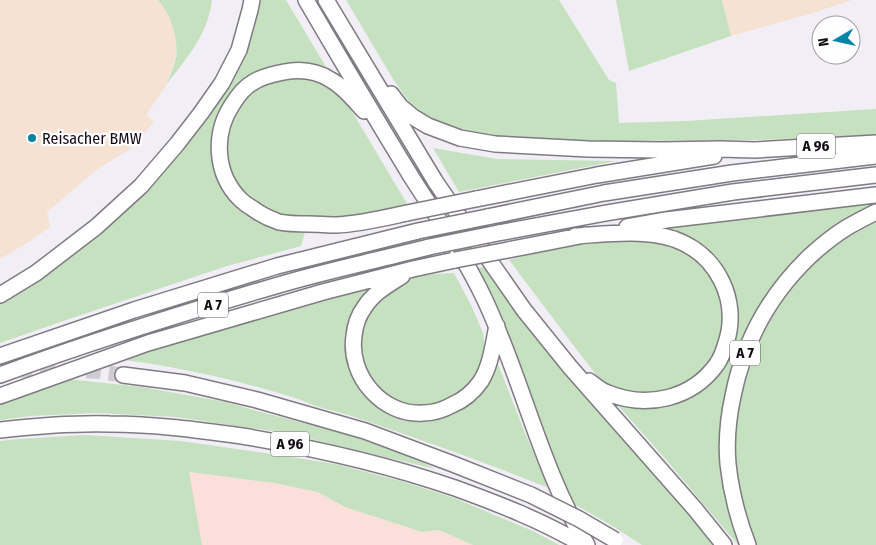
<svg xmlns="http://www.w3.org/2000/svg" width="876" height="545" font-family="'Fira Sans Condensed',sans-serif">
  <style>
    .commercial { fill: #f6e2d3 }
    .industrial { fill: #fadfdb }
    .green { fill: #c5e1bf }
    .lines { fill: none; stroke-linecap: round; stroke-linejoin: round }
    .highway-tunnel { stroke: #d0ccd4; stroke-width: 15; stroke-dasharray: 15 8; stroke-linecap: butt }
    .highway-casing { stroke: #7f7b82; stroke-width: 18 }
    .highway { stroke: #fff; stroke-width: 15 }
    .highway-bridge-casing { stroke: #7f7b82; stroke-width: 18; stroke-linecap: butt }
    .highway-bridge { stroke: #fff; stroke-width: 15 }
    .poi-dot { fill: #0284a7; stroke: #fefdff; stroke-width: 2 }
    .labels { text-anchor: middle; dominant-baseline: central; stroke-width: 4.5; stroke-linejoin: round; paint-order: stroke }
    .shield { fill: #fefdff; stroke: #575658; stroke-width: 1 }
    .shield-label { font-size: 15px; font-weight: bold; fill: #100e11 }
    .poi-label { font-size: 16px; fill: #100e11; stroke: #fefdff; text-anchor: start }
  </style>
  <rect width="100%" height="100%" fill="#f2eef6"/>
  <path class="commercial" d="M0 0H158L163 5 172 24 176 41V55L167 84 146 115 154 122 129 150 99 168 47 212 50 227 27 243 0 259Z
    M722 0H852L813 13 731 36Z"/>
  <path class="industrial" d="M188 472 274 483 318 492 345 507 422 532 439 530 473 545H202Z"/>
  <path class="green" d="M158 0H212C208 35 187 57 167 84 170 75 174 66 176 57 179 39 170 13 158 0Z
    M260 0H286L328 70 312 65 297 63 281 65 264 69 227 99 218 114 212 142 231 196 242 212 277 228 305 232 301 246 227 266 72 318 0 343V302L51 269 228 84 246 55 259 6Z
    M346 0H559L609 80 616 83 619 123 686 121 876 109V135L753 140 608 141 508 138 466 132 434 121 411 105 393 79Z
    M616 0H722L731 36 629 71Z
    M292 76 320 80 341 93 409 207 360 217 310 220 275 214 253 202 236 184 230 170 226 156V142L229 126 235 111 246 96 271 80Z
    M433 148 497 159 616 161 459 192Z
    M876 200V206L801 257 728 389 742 545H738L662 455 613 400C625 402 639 406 652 407 679 409 702 391 719 371L730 283 665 230V228Z
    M876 218V545H755L738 493 733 447 737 405 758 337 783 295 807 267 841 238Z
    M623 238 663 242 695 257 709 270 718 285 724 321 715 355 705 369 681 388 651 395 619 391 608 385 598 377 580 354 509 260 543 250 585 242Z
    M486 267 716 545H642L614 527 571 502 543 433 502 318 476 268Z
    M454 273 472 307 483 333 484 342V354L477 375 463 392 436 405 410 406 398 402 379 390 364 369 358 345 364 319 374 303 407 280 419 276 433 274Z
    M368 289 355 310 359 386 436 418 496 359 525 433 549 488C488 464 426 441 363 420 348 414 332 411 316 406 309 404 302 400 295 398 240 381 181 367 124 360L199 335Z
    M67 379 142 387 226 402 257 411 335 431 363 440 412 456 435 469 286 433 176 417 96 413 31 416 0 420V403Z
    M85 435 181 441 279 455 335 464 401 481 454 498 533 531 559 545H473L439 530 422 532 345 507 318 492 274 483 189 472 202 545H0V441L19 439Z"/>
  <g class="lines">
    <path class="highway-tunnel" d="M17 370 95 371 123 375"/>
    <g class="highway-casing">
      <path id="highway" d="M306 0C341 60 376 119 412 178 437 217 464 256 484 298 522 378 541 470 587 545
        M326 0 435 181 494 267 524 310 570 367 695 509 724 545
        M391 94 400 106 413 117 428 126 460 138 495 144 588 149 661 150 720 149 755 150 876 143
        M364 111C354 100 344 87 331 80 317 71 300 69 284 72 273 74 261 77 252 83 243 88 237 97 232 105 213 134 215 174 240 199 244 203 248 206 252 208 260 214 270 219 279 222 289 224 300 224 309 224 318 224 327 225 336 225 360 224 384 218 407 213
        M476 199 597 175 714 156
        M487 217 604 193 732 173 876 156
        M627 227 666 220 876 195
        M498 233 606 213 733 192 876 175
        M575 236C607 234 642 229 674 239 717 254 740 300 726 343 724 350 721 358 717 364 692 399 647 409 608 393 601 391 595 385 589 381
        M508 250 585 235
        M402 276C388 285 373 293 364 308 358 316 355 326 354 336 348 376 383 416 423 413 434 413 443 410 452 405 464 400 474 391 481 381 491 365 493 344 497 326
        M0 295 36 273 96 227 141 186 177 144 201 113 222 83 239 50 250 10 252 0
        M0 356 134 310 277 266 418 231
        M0 375C95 340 192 310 289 282 335 269 382 259 429 247
        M123 375 185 383 257 400 365 431 453 464 531 495
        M0 396 148 343 323 292 413 269 455 260
        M0 430C36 426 73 423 110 424 154 424 198 430 242 436 315 448 386 464 455 488 499 504 543 521 583 545
        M748 545C738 519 731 492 728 464 726 441 728 419 733 396 744 341 769 295 810 256 821 246 833 236 846 228 856 222 866 217 876 212"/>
    </g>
    <use href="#highway" class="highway"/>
    <g class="highway-bridge-casing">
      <path id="highway-bridge" d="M407 213 476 199
        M418 231 487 217
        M429 247 498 233
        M455 260 508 250
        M531 495 579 519 615 540"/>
    </g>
    <use href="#highway-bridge" class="highway-bridge"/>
  </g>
  <circle class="poi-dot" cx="32" cy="138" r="5"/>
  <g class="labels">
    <g class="shield">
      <rect x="797" y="133.5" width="38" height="25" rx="4"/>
      <rect x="198" y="292.5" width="30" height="25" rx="4"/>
      <rect x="730" y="340.5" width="30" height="25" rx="4"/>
      <rect x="271" y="431.5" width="38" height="25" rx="4"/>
    </g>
    <g class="shield-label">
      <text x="816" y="146">A 96</text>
      <text x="213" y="305">A 7</text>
      <text x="745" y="353">A 7</text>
      <text x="290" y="444">A 96</text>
    </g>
    <g class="poi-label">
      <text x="42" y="138">Reisacher BMW</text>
    </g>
  </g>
  <g transform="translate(836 40) rotate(261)"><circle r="24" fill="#fefdff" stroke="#9f9da0"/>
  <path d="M0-4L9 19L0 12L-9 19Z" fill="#0284a7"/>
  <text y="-8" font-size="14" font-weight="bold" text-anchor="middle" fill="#100e11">N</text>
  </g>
</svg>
